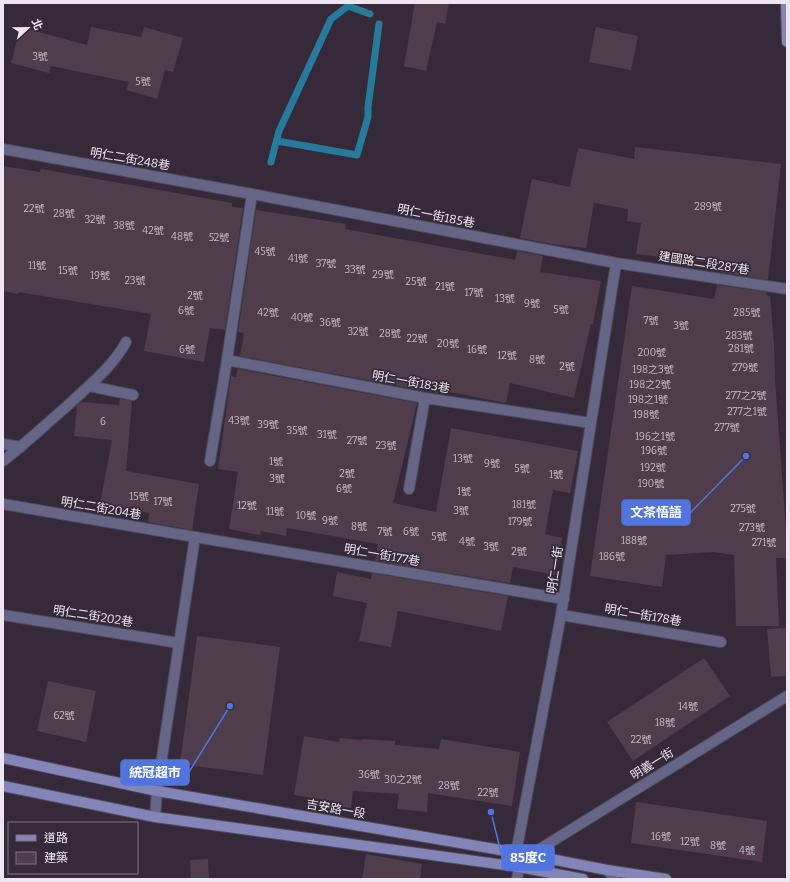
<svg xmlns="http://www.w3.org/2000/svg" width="790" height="882" font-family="Bitter,'Noto Sans TC',serif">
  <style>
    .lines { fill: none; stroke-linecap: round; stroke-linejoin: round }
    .stream { stroke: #277b9a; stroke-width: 7 }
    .building { fill: #4f3d4c }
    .lane-casing { stroke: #534857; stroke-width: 12 }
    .street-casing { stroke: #534857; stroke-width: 12 }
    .secondary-casing { stroke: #534857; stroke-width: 12 }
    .lane { stroke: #656687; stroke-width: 10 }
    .street { stroke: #656687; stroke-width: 10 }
    .secondary { stroke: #8384b8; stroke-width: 10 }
    .labels { text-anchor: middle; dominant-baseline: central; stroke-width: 3.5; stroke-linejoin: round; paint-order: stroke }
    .number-label { font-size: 10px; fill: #c6bbc6 }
    .street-label { font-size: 12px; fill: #ede5ef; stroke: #362a3a }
    .leader { fill: none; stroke: #5174de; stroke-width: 1.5 }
    .callout-dot { fill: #5174de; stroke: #362a3a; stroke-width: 1.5 }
    .callout { fill: #5174de; stroke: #5174de; stroke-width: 1.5 }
    .callout-label { font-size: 13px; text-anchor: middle; font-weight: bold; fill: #fff }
  </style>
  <rect width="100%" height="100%" fill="#362a3a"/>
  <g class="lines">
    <path class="stream" d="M277 141 357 155 368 117V107L379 24
      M271 162 279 131 331 19 348 6 370 14"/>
  </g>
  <path class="building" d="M415 3H449L445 24 437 22 426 71 404 66Z
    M20 27 87 45 91 27 141 37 144 27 183 38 173 72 165 70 157 99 126 90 129 82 51 66 49 73 11 63Z
    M596 27 638 36 631 70 589 62Z
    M635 147 781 164 768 280 720 272 721 264 636 254 641 223 627 221 628 209 594 203 586 248 552 244 520 238 532 179 570 187 578 148 634 159Z
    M3 166 40 172 41 169 232 203V207L243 208 225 330 210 328 204 362 144 351 151 314 19 292 18 294 3 291Z
    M256 210 346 224 345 229 515 260 517 251 543 256 540 272 601 281 593 324H591L574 398 510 383 506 403 439 390 438 393 420 389V390L240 356 244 333 238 332Z
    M717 285 767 292 766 295 770 296 774 343 775 380 787 543V558H776L779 626H736L734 555 714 552 666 555 662 587 590 576 632 286 714 299Z
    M238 369 417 403 393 503 436 512 451 428 578 451 570 493 553 490 545 534 562 538 555 575 513 567 510 583 375 561 378 544 287 528 286 536 261 531 260 535 229 529 238 472 218 469 231 376 236 377Z
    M120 399 132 401 126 471 199 484 192 530 148 522 149 513 100 504 112 440 74 436 77 406 81 402 119 405Z
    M337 572 371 579 372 573 508 596 501 631 398 611 391 647 359 641 367 603 333 596Z
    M787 628V676L771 677 767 629Z
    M197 636 280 647 263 775 180 764Z
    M704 658 730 696 633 761 607 722Z
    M48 681 96 691 86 742 37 731Z
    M304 736 339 742 340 738 362 740V739L395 741V745L439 749 441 739 520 752 512 806 428 793 427 812 397 809 399 794 353 791 351 808 332 806V801L294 795Z
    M636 802 767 821 762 862 631 843Z
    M366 854 422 864 420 879H362Z
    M208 859 209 879H191L190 860Z"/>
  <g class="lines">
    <g class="lane-casing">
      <path id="lane" d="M3 444 21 447
        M409 489 425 398
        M3 615 179 643
        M561 615 721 642
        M155 817 157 791 195 537 564 599
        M607 870 615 879"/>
    </g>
    <g class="street-casing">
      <path id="street" d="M3 149 252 194 616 263 787 289
        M227 360 425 398 591 423
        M89 386 133 395
        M3 461C25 444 45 425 66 407 87 387 112 368 126 342
        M210 461 227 360 252 194
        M3 504 195 537
        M530 855 787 696
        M517 879 519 867 516 853 561 615 616 263"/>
    </g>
    <g class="secondary-casing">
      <path id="secondary" d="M786 3 787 42
        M3 758 157 791 530 855 607 870 666 879
        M3 786 155 817 519 867 583 879"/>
    </g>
    <use href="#lane" class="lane"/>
    <use href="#street" class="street"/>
    <use href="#secondary" class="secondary"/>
  </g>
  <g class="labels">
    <g class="number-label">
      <text x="40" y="57">3號</text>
      <text x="143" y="82">5號</text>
      <text x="708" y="207">289號</text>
      <text x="34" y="209">22號</text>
      <text x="64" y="214">28號</text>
      <text x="95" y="220">32號</text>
      <text x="124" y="226">38號</text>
      <text x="153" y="231">42號</text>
      <text x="182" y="237">48號</text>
      <text x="219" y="238">52號</text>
      <text x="265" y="252">45號</text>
      <text x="298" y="259">41號</text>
      <text x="326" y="264">37號</text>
      <text x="37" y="266">11號</text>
      <text x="355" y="270">33號</text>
      <text x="68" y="271">15號</text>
      <text x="383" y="275">29號</text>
      <text x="100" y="276">19號</text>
      <text x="135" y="281">23號</text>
      <text x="416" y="282">25號</text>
      <text x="445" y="287">21號</text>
      <text x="474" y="293">17號</text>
      <text x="195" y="296">2號</text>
      <text x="505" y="299">13號</text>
      <text x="532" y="304">9號</text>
      <text x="561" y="310">5號</text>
      <text x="186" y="311">6號</text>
      <text x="268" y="313">42號</text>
      <text x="747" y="313">285號</text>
      <text x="302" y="318">40號</text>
      <text x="651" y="321">7號</text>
      <text x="330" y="323">36號</text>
      <text x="681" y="326">3號</text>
      <text x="358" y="332">32號</text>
      <text x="390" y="334">28號</text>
      <text x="739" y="336">283號</text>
      <text x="417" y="339">22號</text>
      <text x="448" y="344">20號</text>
      <text x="741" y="349">281號</text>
      <text x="187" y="350">6號</text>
      <text x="477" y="350">16號</text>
      <text x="652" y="353">200號</text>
      <text x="507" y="356">12號</text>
      <text x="537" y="360">8號</text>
      <text x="567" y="367">2號</text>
      <text x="745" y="368">279號</text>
      <text x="653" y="370">198之3號</text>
      <text x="650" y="385">198之2號</text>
      <text x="746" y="396">277之2號</text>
      <text x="648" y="400">198之1號</text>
      <text x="747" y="412">277之1號</text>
      <text x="646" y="415">198號</text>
      <text x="239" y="421">43號</text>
      <text x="103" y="422">6</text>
      <text x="268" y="425">39號</text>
      <text x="727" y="428">277號</text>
      <text x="297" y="431">35號</text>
      <text x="327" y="435">31號</text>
      <text x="655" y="437">196之1號</text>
      <text x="357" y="441">27號</text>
      <text x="386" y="446">23號</text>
      <text x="654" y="451">196號</text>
      <text x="463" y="459">13號</text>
      <text x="276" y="462">1號</text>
      <text x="492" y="464">9號</text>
      <text x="653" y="468">192號</text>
      <text x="522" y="469">5號</text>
      <text x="347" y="474">2號</text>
      <text x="556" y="475">1號</text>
      <text x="277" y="479">3號</text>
      <text x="651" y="484">190號</text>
      <text x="344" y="489">6號</text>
      <text x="464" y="492">1號</text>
      <text x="139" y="497">15號</text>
      <text x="163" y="502">17號</text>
      <text x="524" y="505">181號</text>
      <text x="247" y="506">12號</text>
      <text x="743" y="509">275號</text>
      <text x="461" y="511">3號</text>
      <text x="275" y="512">11號</text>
      <text x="306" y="516">10號</text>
      <text x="330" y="521">9號</text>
      <text x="520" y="522">179號</text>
      <text x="359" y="527">8號</text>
      <text x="752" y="528">273號</text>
      <text x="385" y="532">7號</text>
      <text x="411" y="532">6號</text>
      <text x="439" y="537">5號</text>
      <text x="634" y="541">188號</text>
      <text x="467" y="542">4號</text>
      <text x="764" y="543">271號</text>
      <text x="491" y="547">3號</text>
      <text x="519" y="552">2號</text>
      <text x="612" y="557">186號</text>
      <text x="688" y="707">14號</text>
      <text x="64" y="716">62號</text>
      <text x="665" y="723">18號</text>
      <text x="641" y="740">22號</text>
      <text x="369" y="775">36號</text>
      <text x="403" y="780">30之2號</text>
      <text x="449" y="786">28號</text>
      <text x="488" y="793">22號</text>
      <text x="661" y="837">16號</text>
      <text x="690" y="842">12號</text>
      <text x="718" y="846">8號</text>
      <text x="747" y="851">4號</text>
    </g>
    <g class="street-label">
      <text transform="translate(130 159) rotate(10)">明仁二街248巷</text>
      <text transform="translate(436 216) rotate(11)">明仁一街185巷</text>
      <text transform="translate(704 263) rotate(9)">建國路二段287巷</text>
      <text transform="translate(411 382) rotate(10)">明仁一街183巷</text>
      <text transform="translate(101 508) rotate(10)">明仁二街204巷</text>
      <text transform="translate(382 555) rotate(10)">明仁一街177巷</text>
      <text transform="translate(555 570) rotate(-81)">明仁一街</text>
      <text transform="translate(643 615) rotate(10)">明仁一街178巷</text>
      <text transform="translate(93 616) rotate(9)">明仁二街202巷</text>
      <text transform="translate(652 764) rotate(-32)">明義一街</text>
      <text transform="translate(336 809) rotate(10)">吉安路一段</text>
    </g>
  </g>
  <path class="leader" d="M746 456L690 513M230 706L189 772M491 812L502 857"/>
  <g class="callout-dot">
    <circle cx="746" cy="456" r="4"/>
    <circle cx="230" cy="706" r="4"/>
    <circle cx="491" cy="812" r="4"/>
  </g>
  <g class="callout">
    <rect x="622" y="500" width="68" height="25" rx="4"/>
    <rect x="121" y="760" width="68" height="25" rx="4"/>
    <rect x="502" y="845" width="52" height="25" rx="4"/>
  </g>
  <g class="callout-label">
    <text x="656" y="517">文茶悟語</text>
    <text x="155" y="777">統冠超市</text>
    <text x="528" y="862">85度C</text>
  </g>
  <rect width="790" height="882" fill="none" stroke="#ede5ef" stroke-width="8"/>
  <rect x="8" y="822" width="130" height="52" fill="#362a3a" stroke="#7f7582"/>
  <rect x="16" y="835" width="20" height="6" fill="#8384b8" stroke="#7f7582"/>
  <text x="44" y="842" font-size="12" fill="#ede5ef">道路</text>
  <rect x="16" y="852" width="20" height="12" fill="#4f3d4c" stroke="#7f7582"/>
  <text x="44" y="862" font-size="12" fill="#ede5ef">建築</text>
  <g transform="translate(28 28) rotate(68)" stroke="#362a3a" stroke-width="3" paint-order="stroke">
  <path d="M0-3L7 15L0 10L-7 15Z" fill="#ede5ef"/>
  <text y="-6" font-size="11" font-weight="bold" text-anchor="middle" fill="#ede5ef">北</text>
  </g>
</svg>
